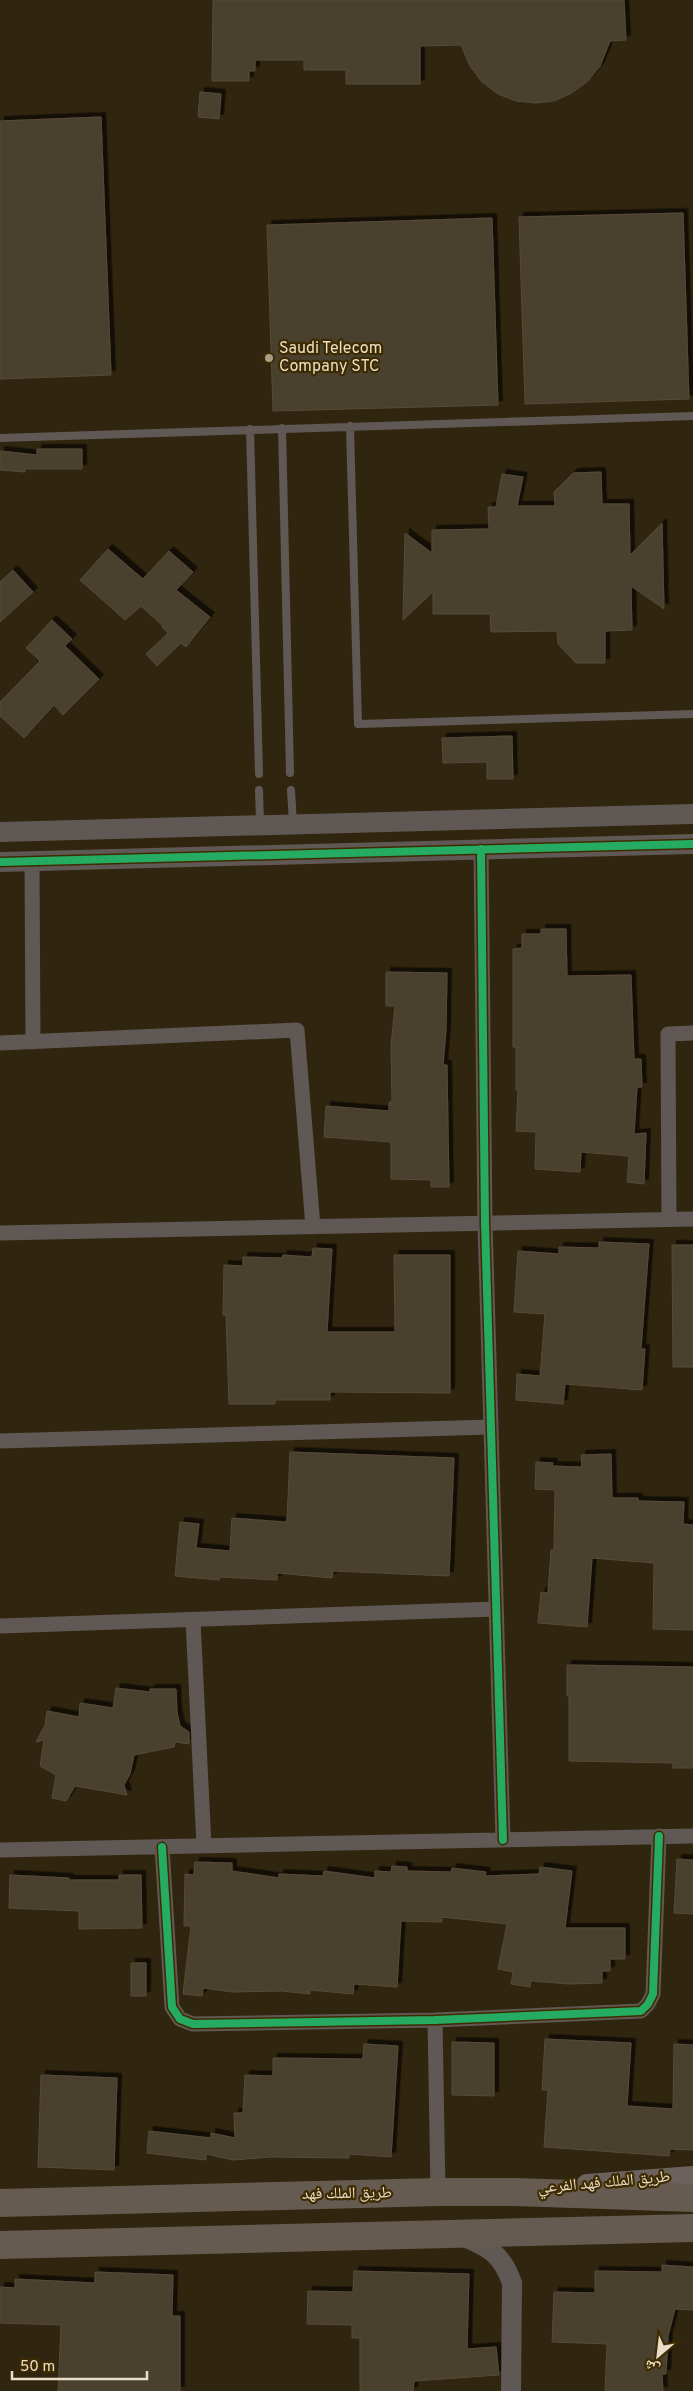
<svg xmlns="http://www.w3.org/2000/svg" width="693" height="2391" font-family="Overpass,'Noto Naskh Arabic',sans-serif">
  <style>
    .building { fill: #4a3f2f; stroke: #564b3a; filter: url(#shadow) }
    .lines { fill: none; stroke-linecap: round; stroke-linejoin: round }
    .service { stroke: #605854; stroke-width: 8 }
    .minor { stroke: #605854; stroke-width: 15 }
    .tertiary { stroke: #605854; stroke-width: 20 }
    .secondary { stroke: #6b615d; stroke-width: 22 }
    .motorway { stroke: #665b51; stroke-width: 28 }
    .cycleway-casing { stroke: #3e2b00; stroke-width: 11 }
    .cycleway { stroke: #26ab63; stroke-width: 8 }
    .poi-dot { fill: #a99d87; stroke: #3e2b00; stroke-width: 2 }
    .labels { text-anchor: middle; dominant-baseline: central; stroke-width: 4.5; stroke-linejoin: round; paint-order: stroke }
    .poi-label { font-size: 16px; fill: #eadec8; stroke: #3e2b00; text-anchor: start }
    .street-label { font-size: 16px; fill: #eadec8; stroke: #3e2b00 }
  </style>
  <defs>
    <filter id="shadow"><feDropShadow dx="4.5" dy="-4.5" stdDeviation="0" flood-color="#0009"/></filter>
  </defs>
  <rect width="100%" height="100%" fill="#30250e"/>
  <path class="building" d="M213 0H624L626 40 610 41 600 66 588 81 572 93 554 101 535 103 516 101 498 94 482 82 470 66 461 45 420 46V84H346V70H304V60H255V71H249V81H212Z
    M200 92 221 94 219 119 198 117Z
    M101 117 111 375 0 379V121Z
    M683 213 689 399 525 404 519 217Z
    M492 218 498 405 273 411 267 225Z
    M37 449H82V469H25V472L0 470V451L37 455Z
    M601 472 602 504H629L630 555 662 523 664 609 631 586 632 630 605 631V663H576L558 644 557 631 491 632 490 614H433V592L403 620 405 533 432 553V530L489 529 488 507H496L502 474 523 477 517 506H555L554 492 573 473Z
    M108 549 143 579 169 551 193 572 176 590 210 617 186 647 181 643 157 666 146 654 168 633 162 627 163 626 141 606 125 620 80 580Z
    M13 570 33 592 0 622V582Z
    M52 620 72 639 65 646 99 679 63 715 54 705 24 738 0 716V702L40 661 26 648Z
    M512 736 513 779H487V762L443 763 442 738Z
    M541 929H566L567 976 631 975 634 1059H641L642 1087H637L634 1134 646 1133 644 1184 627 1182 629 1156 581 1152 580 1172 535 1169 536 1132 516 1131 518 1090H516V1047H513V949L522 948V934H541Z
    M386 972 447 973 446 1030 443 1065H447L449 1187H431V1180L391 1179V1142L324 1137 326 1106 389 1111V1102H392L391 1046 395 1006H386Z
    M599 1242 649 1244 641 1349H645L642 1390 565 1384 563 1404 516 1400 517 1374 540 1376 545 1314 514 1312 518 1251 559 1254V1247L599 1248Z
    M672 1245H693V1367H673Z
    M313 1248 332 1249 327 1332H395L394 1255H450V1393L330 1392V1400H275V1404H229L226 1315H223L224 1265 243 1266V1257L282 1258 283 1255 312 1257Z
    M290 1452 454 1458 449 1576 333 1571 332 1578 277 1573V1580L220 1577 219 1580 175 1576 180 1522 199 1524 196 1548 230 1551 232 1518 285 1522 287 1520Z
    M611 1454 612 1498H638V1501L684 1502 683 1524 693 1525V1630L653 1629 654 1563 592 1558 587 1627 538 1623 541 1592 548 1593 551 1550H554L555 1490 535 1489 536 1462 553 1463 552 1466 582 1467 581 1455Z
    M567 1665 693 1667V1768H673V1763L569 1761V1696H567Z
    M116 1688 150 1692V1689H176L177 1712 180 1726 189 1732V1744L175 1742 174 1747 134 1755 130 1774 124 1785 127 1795 75 1786 66 1801 52 1798 56 1775 40 1766 44 1740 36 1742 45 1725 47 1711 79 1717 80 1703 113 1708Z
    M677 1859 693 1860V1914L674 1913Z
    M195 1862 232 1863V1871L279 1878V1874L323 1876 324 1871 375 1878V1871L391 1872 392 1866 407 1867V1871L451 1872 452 1868 486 1872 485 1876 539 1874 540 1867 572 1871 565 1928H625V1959H610V1971H602V1983L569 1984 531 1981 530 1987 511 1984 513 1972 498 1969 507 1924 442 1917V1922L401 1921 397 1987 354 1984 353 1994 310 1990V1994L281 1991 232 1992 203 1988 202 1996 183 1994 191 1926H184L185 1874 194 1875Z
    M10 1875 69 1878V1880H119V1875H141L142 1928 79 1929V1911L9 1908Z
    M131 1963H146V1996H131Z
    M545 2039 631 2043 627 2106 673 2109 674 2044 693 2045V2150L670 2149 669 2156 544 2147 548 2090H542Z
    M452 2042 494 2043V2096L452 2095Z
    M364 2044 398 2046 391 2157 349 2154V2158L271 2157 233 2160 206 2154V2160L147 2153 149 2131 211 2138V2133L235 2138 234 2113H243L245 2075 273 2076V2058L363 2059Z
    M41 2075 117 2078 114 2170 38 2167Z
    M662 2265 693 2267V2310L675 2309 668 2336 666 2374H662L663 2391H605L607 2344 552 2342 554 2292 595 2293V2271L662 2272Z
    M354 2271 469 2274 467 2349 496 2347 499 2375 414 2381 413 2391H360V2338H352V2325L307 2324 308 2291 353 2292Z
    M95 2272 173 2275 172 2316H180V2391H58L61 2325 0 2323V2287L15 2288V2279L95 2283Z"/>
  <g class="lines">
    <path class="service" d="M350 426 358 724 693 714
      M282 428 290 773
      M250 429 259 774
      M0 438 693 416
      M259 790 260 823
      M291 790 293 824"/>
    <path class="minor" d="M481 849 485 1223 503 1840
      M32 861 33 1042
      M0 1043 297 1030 313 1227
      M669 1219 668 1034 693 1033
      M0 1233 693 1219
      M0 1441 491 1427
      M193 1620 204 1846
      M0 1626 496 1609
      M162 1847 172 2007 180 2019 193 2024 435 2020 641 2011 648 2004 653 1994 659 1836
      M0 1850 693 1836
      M435 2020 438 2192"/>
    <path class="tertiary" d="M0 832 693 814
      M0 862 693 844
      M462 2236C489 2247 502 2254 512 2283L511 2391"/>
    <path class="secondary" d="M587 2185 693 2177"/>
    <path class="motorway" d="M0 2203 438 2192H515L693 2198
      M0 2245 693 2228"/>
    <g class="cycleway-casing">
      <path id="cycleway" d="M481 849 485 1223 503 1840
        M0 862 693 844
        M162 1847 172 2007 180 2019 193 2024 435 2020 641 2011 648 2004 653 1994 659 1836"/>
    </g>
    <use href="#cycleway" class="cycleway"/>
  </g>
  <circle class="poi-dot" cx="269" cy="358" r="5"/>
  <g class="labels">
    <g class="poi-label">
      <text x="279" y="349">Saudi Telecom<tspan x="279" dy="18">Company STC</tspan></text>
    </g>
    <g class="street-label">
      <text transform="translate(604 2183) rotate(-5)">طريق الملك فهد الفرعي</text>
      <text transform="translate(347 2194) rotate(-1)">طريق الملك فهد</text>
    </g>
  </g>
  <g transform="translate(658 2356) rotate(208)" stroke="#3e2b00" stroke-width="4" paint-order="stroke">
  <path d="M0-4L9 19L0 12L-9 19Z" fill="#eadec8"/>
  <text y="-8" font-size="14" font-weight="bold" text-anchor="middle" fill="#eadec8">ش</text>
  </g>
  <path d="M12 2371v8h135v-8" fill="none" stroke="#eadec8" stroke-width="2.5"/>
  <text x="20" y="2371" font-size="15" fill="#eadec8" stroke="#3e2b00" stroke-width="4" paint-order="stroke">50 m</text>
</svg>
